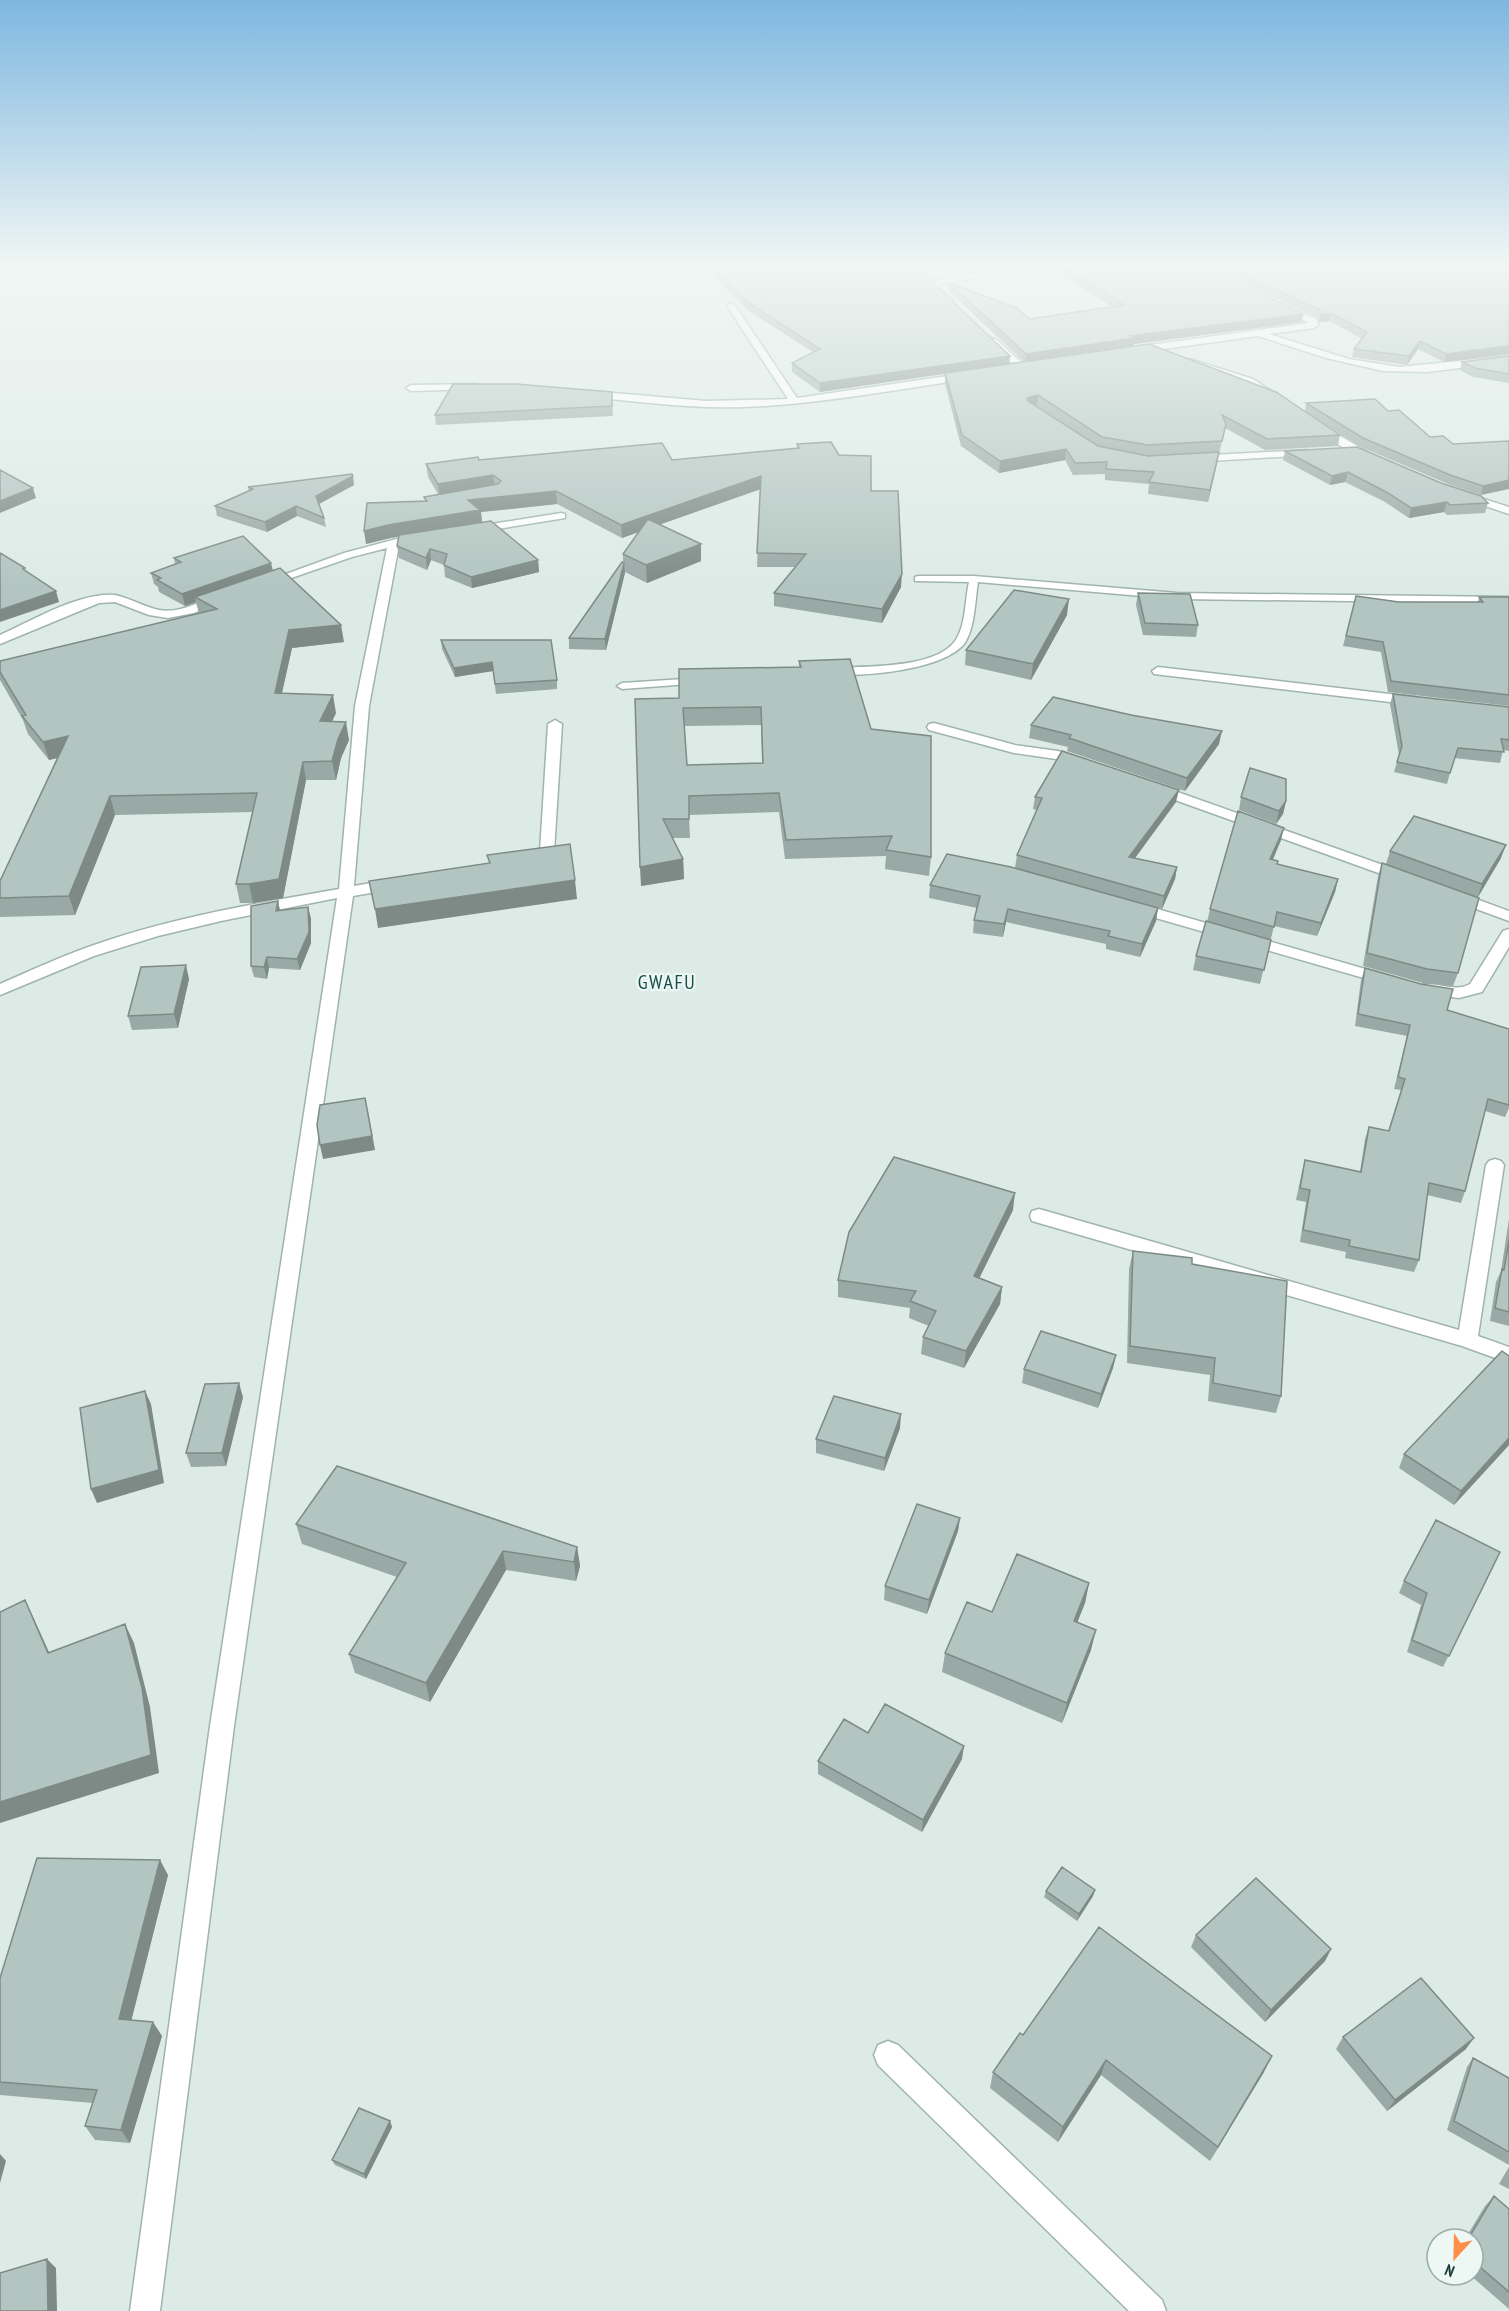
<svg xmlns="http://www.w3.org/2000/svg" width="1509" height="2311" font-family="'PT Sans Narrow',sans-serif">
  <style>
    .lines { fill: none; stroke-linecap: round; stroke-linejoin: round }
    .lane-casing { stroke: #a0b3ae; stroke-width: 3 }
    .street-casing { stroke: #a0b3ae; stroke-width: 3 }
    .lane { fill: #fff; fill-rule: evenodd }
    .street { fill: #fff; fill-rule: evenodd }
    .wall { fill: #99a9a5; fill-rule: evenodd }
    .shaded-wall { fill: #7d8a86 }
    .building { fill: #b2c5c0; stroke: #7d8a86; stroke-width: 1.5; fill-rule: evenodd }
    .labels { text-anchor: middle; dominant-baseline: central; stroke-width: 4.5; stroke-linejoin: round; paint-order: stroke }
    .quarter-label { font-size: 20px; letter-spacing: 1.5px; fill: #184e49; stroke: #edf7f4 }
  </style>
  <rect width="100%" height="100%" fill="#ddebe6"/>
  <g class="lines">
    <g class="lane-casing">
      <path id="lane" d="M918 576H974L1177 593 1509 597V603L1177 599 978 582C975 601 975 625 966 641 950 669 859 679 830 673V669L834 668C865 666 935 669 955 641 966 626 965 599 969 582L915 581V577Z
        M699 678 703 679V683L622 689 617 686 622 683Z"/>
    </g>
    <g class="street-casing">
      <path id="street" d="M1015 266H1031L940 285 939 288 953 300V304H947L931 288 934 281Z
        M731 303 734 304 797 398 968 373 973 376 968 379C894 390 820 404 745 407 693 409 642 402 590 397L585 394 590 391 706 401 788 399 727 306Z
        M1283 303 1317 320 1318 325 1314 328 1269 334 1349 359 1399 367 1509 356V362L1427 372 1383 371 1326 358 1258 336 1135 353 1130 350 1135 347 1309 323 1280 308V304Z
        M990 339H996L1025 366V370H1019L990 343Z
        M1190 359 1253 379 1287 401 1279 403 1246 383 1187 364V360Z
        M476 384 479 385V389L411 391 406 388 411 385Z
        M1315 426H1323L1378 458 1373 461 1352 453 1315 430Z
        M1307 450 1311 451V455L1193 462 1188 459 1193 456Z
        M1465 493 1509 507V514L1461 498 1460 496Z
        M561 513 565 514V518L473 533 467 530 473 527Z
        M404 537 410 540 399 545 369 706 354 886 394 879 402 884 394 889 353 896 234 1726 160 2311H130L210 1726 337 898 221 921 158 936 94 956 0 995V984C32 970 64 955 97 944 175 917 258 903 339 889L355 706 387 548 352 557 271 585H263L261 583 344 553Z
        M115 595C130 598 144 607 159 610 180 614 199 601 218 596L224 600 194 613 168 618 149 615 115 602 99 603 0 644V635C32 621 79 592 115 595Z
        M1158 667 1415 697 1422 701 1415 705 1154 674 1152 671Z
        M555 720 562 724 554 853 552 856 530 864 523 860 540 851 548 724Z
        M934 723 1015 745 1058 751 1086 760 1088 763 1081 767 1056 759 1014 753 929 730 927 727 929 724Z
        M1155 784 1408 874 1410 877 1408 880H1398L1150 791 1148 788 1150 785Z
        M1454 891 1509 911V921L1449 899 1446 896 1449 893Z
        M1133 902 1393 977 1395 980 1387 985 1381 983 1128 910 1125 907Z
        M1509 929V947L1482 992 1459 998 1422 993 1420 989 1422 985C1438 981 1454 993 1470 984L1503 931Z
        M1495 1159 1501 1161 1504 1165 1478 1336 1509 1347V1363L1462 1346 1032 1221 1030 1216 1032 1211 1039 1209 1459 1330 1486 1165 1489 1161Z
        M888 2041 898 2045 1162 2300 1166 2311H1129L878 2065 874 2055 878 2045Z"/>
    </g>
    <use href="#lane" class="lane"/>
    <use href="#street" class="street"/>
  </g>
  <path class="wall" d="M1048 266H1207L1302 322 1134 344V346L1305 411 1306 403 1388 411 1430 437 1453 444 1509 441 1481 495 1448 484 1361 447 1326 425 1340 435 1338 446 1265 450 1225 428 1208 502 1148 494 1149 484 1105 480V474L1073 475 1065 460 999 473 961 446 945 384V374L820 392 792 372V363L813 352 747 310 712 275V268L929 279 1009 364 1024 362 949 291V283L1029 319 1113 307ZM1036 406H1037L1084 436Z
    M1208 266H1509V354L1444 362 1418 349 1407 365 1352 357 1354 349 1362 339 1330 321 1319 322 1318 318Z
    M1509 356V383L1473 377 1460 370 1462 362Z
    M612 392 613 416 436 425 435 415Z
    M797 444 839 455 871 491 901 587 882 623 774 606V593L795 567H757L760 489 659 524 701 544V561L647 583 625 572 606 650 569 649V638L623 562V554L638 532 622 538 557 504 481 512 482 522 538 560 539 572 472 588 445 577 444 565 431 560 427 570 399 558 397 546 399 536 366 544 425 501 424 497 438 494 428 477 426 464 479 460H672L797 449Z
    M1285 451 1488 503 1485 513 1447 515 1444 512 1409 518 1385 502 1345 482 1330 485 1283 460Z
    M354 485 319 504 324 518 326 527 297 516 267 532 217 516 215 506 249 491 248 487Z
    M174 558 273 571 344 642 292 648 282 693 336 713 332 722 349 740 341 758 336 780H306L283 898 253 903H240L236 884 253 812 115 815 75 915 0 917V881L57 758 49 760 28 734 23 720 0 680V661L199 614 196 602 185 606 159 592 158 587 154 584 151 573 175 564Z
    M1138 593 1198 625 1196 637 1143 635 1136 605Z
    M1356 596 1399 602H1478L1479 597H1509V706L1388 692 1381 652 1343 646Z
    M1067 615 1031 680 965 665 966 650Z
    M441 640 557 680V689L496 694 493 671 455 677 442 649Z
    M799 661 871 729 931 857 929 876 885 869 886 856 785 859 779 812 689 815 690 838H672L683 859 684 879 641 886 679 698 799 667ZM761 725 762 763 687 765 684 726Z
    M1393 694 1509 707V751L1503 750 1500 763 1454 758 1447 784 1394 772 1399 755 1390 704Z
    M1031 725 1219 744 1185 791 1067 751 1068 747 1029 738Z
    M1035 797 1176 802 1135 858 1177 867 1175 879 1162 909 1158 908 1156 921 1140 957 1106 949V944L1006 922 1003 937 973 933 974 920 977 908 929 898 930 885 1015 868 1017 855 1037 810 1033 809Z
    M1241 797 1286 801 1283 814 1276 824 1239 810Z
    M1281 840 1273 860 1277 864 1338 879 1335 892 1317 936 1274 926 1260 984 1193 970 1196 956 1207 922 1210 909Z
    M1390 851 1501 858 1478 897 1458 973 1453 986 1423 983 1363 966 1378 876 1382 863 1386 864Z
    M278 901 280 910 308 907 311 919V943L300 970 269 968 267 979 254 977 251 966Z
    M1365 968 1447 1010 1509 1029V1108L1505 1117 1485 1111 1465 1191 1461 1203 1427 1195 1419 1260 1414 1272 1345 1258 1346 1252 1300 1242 1306 1202 1296 1200 1302 1172 1305 1160 1360 1172 1365 1139 1369 1127 1388 1131 1401 1090 1394 1089 1407 1036 1355 1026 1361 980Z
    M189 979 178 1028 132 1030 128 1016Z
    M1013 1210 979 1278 1002 1287 1000 1304 964 1368 921 1354 923 1337 929 1326 909 1318 910 1308 838 1297V1280Z
    M1509 1219V1326L1490 1321 1496 1282 1501 1271Z
    M1133 1251 1192 1264 1281 1396 1276 1413 1208 1401 1210 1375 1127 1363 1129 1269Z
    M1116 1355 1113 1368 1098 1408 1022 1383 1024 1369Z
    M243 1397 226 1466 191 1467 186 1453Z
    M900 1428 884 1471 816 1453V1439Z
    M1509 1445 1454 1505 1399 1468 1404 1454Z
    M960 1518 958 1531 927 1614 884 1600 885 1586Z
    M296 1524 577 1547 580 1566 576 1581 506 1570 430 1702 355 1673 349 1654 397 1577 302 1544Z
    M1500 1552 1443 1667 1407 1652 1421 1605 1399 1593 1404 1581Z
    M1089 1583 1085 1603 1077 1622 1091 1650 1062 1723 942 1672 945 1653 992 1612Z
    M868 1733 962 1759 922 1832 818 1774V1761Z
    M168 1875 131 2020 162 2036 130 2143 95 2140 85 2126 93 2103 0 2095V1978Z
    M1095 1890 1093 1896 1077 1921 1044 1897 1046 1891Z
    M1196 1935 1331 1949 1325 1961 1265 2022 1191 1947Z
    M1023 2035 1264 2072 1210 2161 1101 2075 1058 2142 990 2088 993 2072Z
    M1343 2037 1466 2049 1387 2111 1336 2049Z
    M1473 2058 1509 2078V2165L1447 2130 1467 2067Z
    M390 2121 392 2127 366 2179 335 2165 332 2160Z
    M1509 2167V2189L1499 2184Z
    M1494 2196 1509 2209V2309L1470 2275H1473V2239H1465L1485 2206Z"/>
  <path class="shaded-wall" d="M1331 313 1330 321 1319 322 1321 314Z
    M1303 314 1302 322 1134 344 1133 347 1025 363 1026 354 1130 336Z
    M1420 341 1418 349 1407 365 1409 356Z
    M1509 346V354L1444 362 1446 354Z
    M1010 356 1009 364 820 392V383Z
    M1038 395 1037 406 1026 409 1027 398Z
    M1066 449 1065 460 999 473 1000 461Z
    M1219 452 1217 464 1208 502 1210 490Z
    M1348 472 1345 482 1330 485 1332 476Z
    M493 475 495 488 440 497 438 484Z
    M353 476 354 485 317 505 316 496Z
    M761 476V489L622 538 621 525Z
    M1509 480V489L1481 495 1483 486Z
    M33 488 36 498 0 513V501Z
    M556 491 557 504 481 512 482 523 390 538 366 544 364 531 468 500Z
    M1447 502 1444 512 1409 518 1411 508Z
    M296 506 297 516 267 532 265 522Z
    M701 544V561L647 583 646 565Z
    M430 549 431 560 427 570 426 558Z
    M538 560 539 572 472 588 471 577Z
    M271 563 274 575 195 597 196 602 185 606 182 594Z
    M624 563 625 573 606 650 605 639Z
    M902 574 901 587 882 623V609Z
    M56 591 59 602 0 622V610Z
    M1069 599 1067 615 1031 680 1033 664Z
    M341 625 344 642 292 648 278 710 275 693 289 630Z
    M492 662 493 671 455 677 454 668Z
    M333 695 336 713 323 739 320 721Z
    M346 722 349 740 341 758 336 780 332 761 338 739Z
    M1222 731 1219 744 1185 791 1187 778Z
    M68 736 73 754 49 760 43 742Z
    M303 762 306 780 283 898 253 903 249 884Z
    M1179 790 1176 802 1127 869 1129 857Z
    M110 796 115 815 75 915 69 896Z
    M1286 801 1283 814 1276 824 1279 811Z
    M1284 828 1281 840 1267 872 1270 859Z
    M1506 845 1501 858 1478 897 1482 884Z
    M683 859 684 879 641 886 640 867Z
    M1177 867 1175 879 1162 909 1164 896Z
    M1338 879 1335 892 1317 936 1321 923Z
    M575 880 577 899 378 928 375 909Z
    M278 901 280 912 276 911Z
    M308 907 311 919V943L300 970 297 959Z
    M1158 908 1156 921 1140 957 1142 944Z
    M1008 909 1006 922 1003 937 1004 924Z
    M267 957 269 968 267 979 264 967Z
    M186 965 189 979 178 1028 174 1014Z
    M368 1112 375 1150 323 1159 320 1145Z
    M1015 1193 1013 1210 972 1293 974 1276Z
    M1002 1287 1000 1304 964 1368 966 1351Z
    M1116 1355 1113 1368 1098 1408 1101 1394Z
    M239 1383 243 1397 226 1466 222 1453Z
    M145 1391 151 1404 164 1483 97 1503 91 1489Z
    M901 1414 900 1428 884 1471 885 1458Z
    M1509 1438V1445L1454 1505 1461 1491Z
    M960 1518 958 1531 927 1614 929 1600Z
    M577 1547 580 1566 576 1581 574 1562Z
    M503 1551 506 1570 430 1702 426 1683Z
    M1089 1583 1085 1603 1070 1641 1074 1621Z
    M25 1600 34 1619 58 1672 48 1653Z
    M125 1624 134 1643 150 1707 159 1773 0 1823V1802Z
    M1096 1630 1091 1650 1062 1723 1067 1703Z
    M964 1746 962 1759 922 1832 923 1820Z
    M160 1860 168 1875 128 2034 119 2019Z
    M1095 1890 1093 1896 1077 1921 1079 1914Z
    M1331 1949 1325 1961 1265 2022 1271 2010Z
    M153 2022 162 2036 130 2143 121 2130Z
    M1474 2038 1466 2049 1387 2111 1395 2100Z
    M1272 2056 1264 2072 1210 2161 1218 2147Z
    M1106 2060 1101 2075 1058 2142 1063 2127Z
    M390 2121 392 2127 366 2179 364 2174Z
    M0 2154 6 2161 0 2183Z
    M47 2259 56 2268 57 2311H48Z"/>
  <path class="building" d="M719 266H902L929 276V279L1010 356 820 383 792 363 820 349 747 302 712 268Z
    M1062 266H1207L1303 314 1130 336 1135 338 1026 354 949 283 1017 308 1029 319 1124 305Z
    M1226 266H1509V346L1446 354 1420 341 1409 356 1354 349 1367 332 1331 313 1321 314 1320 310Z
    M1149 344 1276 392 1340 435 1267 439 1222 415 1226 424 1222 441 1148 445 1102 437 1038 395 1027 398 1028 401 1098 446 1148 456 1219 452 1210 490 1149 482 1154 472 1106 469 1107 462 1075 463 1066 449 1000 461 962 435 945 373Z
    M1509 356V374L1475 368 1462 362Z
    M453 384H516L612 392V406L435 415Z
    M1375 399 1388 411 1399 410 1430 437 1443 436 1453 444 1509 441V480L1483 486 1450 475 1363 438 1306 403Z
    M831 442 839 455 871 456V491H898L902 574 882 609 774 593 806 554 757 553 761 476 621 525 556 491 468 500 480 510 388 525 364 531 367 503 427 501 424 497 498 484 501 481 493 475 438 484 426 464 478 457 479 460 662 443 672 460 799 448 797 444Z
    M1357 447 1441 483 1481 496 1488 503 1450 505 1447 502 1411 508 1388 493 1348 472 1332 476 1285 451Z
    M0 470 33 488 0 501Z
    M352 474 353 476 316 496 324 518 296 506 265 522 215 506 253 489 248 487Z
    M648 519 701 544 646 565 623 554Z
    M491 521 538 560 471 577 444 565 447 554 430 549 426 558 397 546 399 535Z
    M243 536 271 563 182 594 157 580 161 578 151 573 181 562 174 558Z
    M0 553 25 568 23 569 56 591 0 610Z
    M622 562 624 563 605 639 569 638Z
    M280 568 341 625 289 630 275 693 333 695 320 721 346 722 338 739 332 761 303 762 279 879 249 884H236L257 793 110 796 69 896 0 898V881L68 736 43 742 22 716 26 715 0 672V661L217 609 195 597Z
    M1014 590 1069 599 1033 664 966 650Z
    M1138 593 1190 594 1198 625 1145 623Z
    M1356 596 1399 602H1483L1479 597H1509V695L1391 681 1383 642 1346 636Z
    M441 640H551L557 680 495 684 492 662 454 668Z
    M850 659 871 729 931 736V857L886 850 892 836 786 840 779 793 689 796V819H663L683 859 640 867 635 699 679 698V669L801 667 799 661ZM761 707 763 763 687 765 683 708Z
    M1393 694 1509 707V740L1501 739 1504 752 1458 748 1450 773 1397 762 1402 746Z
    M1053 697 1131 715 1222 731 1187 778 1069 738 1071 735 1031 725Z
    M1062 751 1179 790 1129 857 1177 867 1164 896 1017 855 1042 798 1035 797Z
    M1250 768 1286 779V801L1279 811 1241 797Z
    M1238 811 1284 828 1270 859 1278 861 1277 864 1338 879 1321 923 1277 912 1274 927 1210 909Z
    M1414 816 1506 845 1482 884 1390 851Z
    M570 844 575 880 375 909 369 881 490 863 487 855Z
    M947 854 1011 867 1158 908 1142 944 1108 936 1110 931 1008 909 1004 924 974 920 980 896 930 885Z
    M1382 863 1479 898 1458 973 1427 969 1367 953Z
    M278 901 276 911 308 907 309 932 297 959 267 957 264 967 251 966V906Z
    M1206 921 1271 940 1264 970 1196 956Z
    M186 965 174 1014 128 1016 141 967Z
    M1365 968 1421 984 1453 989 1447 1010 1509 1029V1105L1488 1099 1465 1191 1429 1183 1419 1260 1349 1246 1350 1240 1303 1230 1310 1190 1300 1188 1305 1160 1361 1172 1369 1127 1389 1131 1405 1079 1398 1077 1410 1025 1358 1014Z
    M365 1098 372 1136 320 1145 317 1125 320 1105Z
    M894 1157 1015 1193 974 1276 1002 1287 966 1351 923 1337 936 1311 910 1301 916 1291 838 1280 849 1232Z
    M1509 1240V1312L1495 1308 1502 1269 1504 1270Z
    M1133 1251 1192 1258V1264L1287 1281 1281 1396 1213 1383 1215 1358 1130 1346Z
    M1041 1331 1116 1355 1101 1394 1024 1369Z
    M1502 1351 1509 1356V1438L1461 1491 1404 1454Z
    M239 1383 222 1453H186L205 1384Z
    M145 1391 159 1470 91 1489 80 1408Z
    M834 1396 901 1414 885 1458 816 1439Z
    M337 1466 577 1547 574 1562 503 1551 426 1683 349 1654 406 1563 296 1524Z
    M917 1504 960 1518 929 1600 885 1586Z
    M1436 1520 1500 1552 1449 1656 1412 1640 1427 1593 1404 1581Z
    M1017 1554 1089 1583 1074 1621 1096 1630 1067 1703 945 1653 967 1602 992 1612Z
    M25 1600 48 1653 125 1624 142 1688 151 1755 0 1802V1612Z
    M885 1704 964 1746 923 1820 818 1761 844 1719 868 1733Z
    M37 1858 160 1860 119 2019 153 2022 121 2130 85 2126 97 2090 0 2082V1978Z
    M1062 1867 1095 1890 1079 1914 1046 1891Z
    M1256 1878 1331 1949 1271 2010 1196 1935Z
    M1099 1927 1272 2056 1218 2147 1106 2060 1063 2127 993 2072 1020 2033 1023 2035Z
    M1421 1978 1474 2038 1395 2100 1343 2037Z
    M1473 2058 1509 2078V2152L1454 2121Z
    M359 2108 390 2121 364 2174 332 2160Z
    M1494 2196 1509 2209V2292L1473 2261V2239H1468Z
    M47 2259 48 2311H0V2273Z"/>
  <linearGradient id="sky" x2="0" y2="1"><stop stop-color="#7eb7e0"/><stop offset="0.45" stop-color="#f0f6f4"/><stop offset="1" stop-color="#f0f6f4" stop-opacity="0"/></linearGradient>
  <rect width="1509" height="589" fill="url(#sky)"/>
  <g class="labels">
    <g class="quarter-label">
      <text x="667" y="982">GWAFU</text>
    </g>
  </g>
  <g transform="translate(1455 2257) rotate(202)"><circle r="28" fill="#edf7f4" stroke="#9aaca8" stroke-width="1.5"/>
  <path d="M0-4.5L10 22L0 15L-10 22Z" fill="#fe8e48"/>
  <text y="-9" font-size="16" font-weight="bold" text-anchor="middle" fill="#1e3b37">N</text>
  </g>
</svg>
